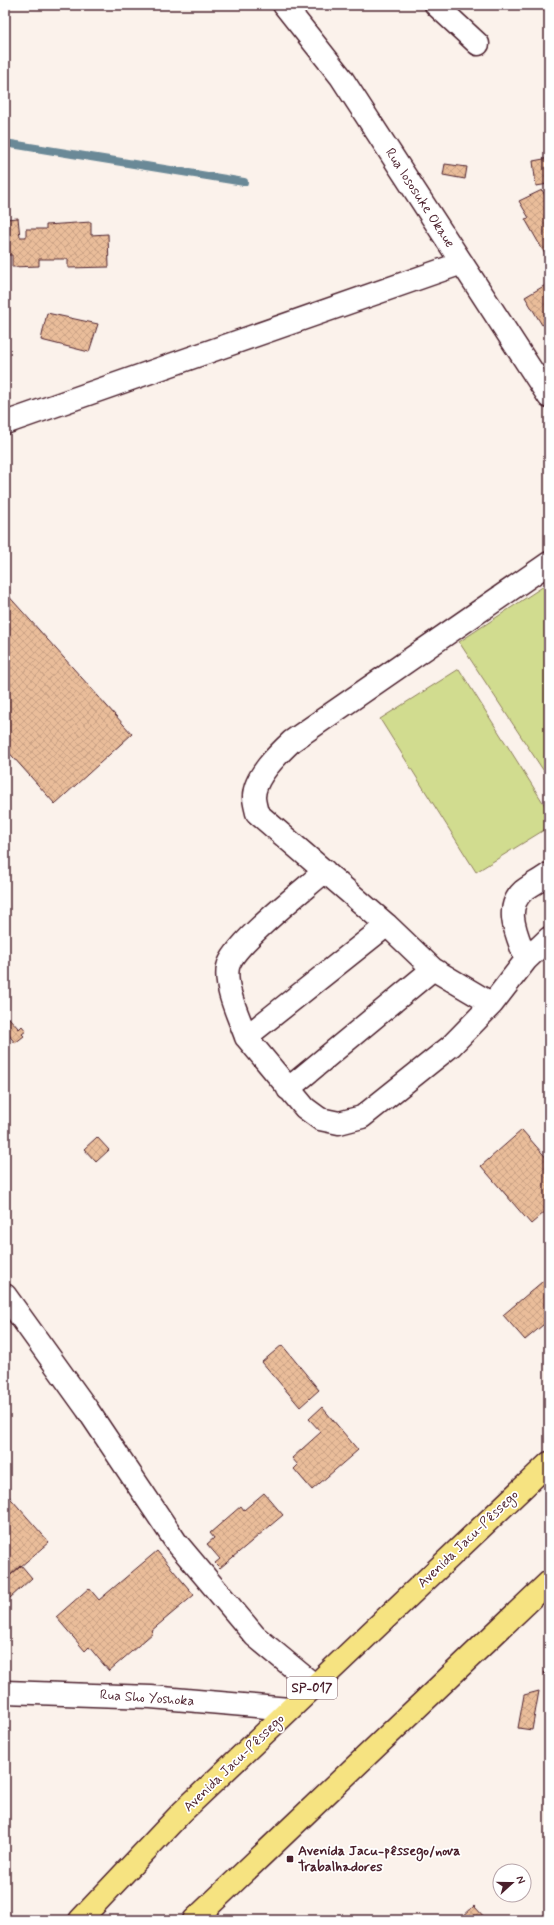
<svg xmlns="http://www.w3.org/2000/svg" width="554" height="1925" font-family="Mynerve,sans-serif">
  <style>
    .green { fill: #d1dc8f; stroke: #8e7e5d }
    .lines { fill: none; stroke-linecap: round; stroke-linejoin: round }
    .stream { stroke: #6b8997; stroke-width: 8 }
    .building { fill: url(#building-cross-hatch); stroke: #4a1f2b }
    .minor-casing { stroke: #4a1f2b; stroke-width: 25 }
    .highway-casing { stroke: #4a1f2b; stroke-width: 25 }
    .minor { stroke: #fff; stroke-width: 22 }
    .highway { stroke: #f6e381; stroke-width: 22 }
    .poi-dot { fill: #4a1f2b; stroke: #fff; stroke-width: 1.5 }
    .labels { text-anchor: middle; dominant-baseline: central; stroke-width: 3.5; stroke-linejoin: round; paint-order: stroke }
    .shield { fill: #fff; stroke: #80626b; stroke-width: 1 }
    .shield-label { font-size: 13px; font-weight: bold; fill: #4a1f2b }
    .street-label { font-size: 14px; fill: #4a1f2b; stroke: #fff }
    .poi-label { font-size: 14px; font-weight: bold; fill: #4a1f2b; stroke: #fff; text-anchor: start }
  </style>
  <defs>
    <pattern id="building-cross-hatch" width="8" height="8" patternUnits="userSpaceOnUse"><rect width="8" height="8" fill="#eabd9a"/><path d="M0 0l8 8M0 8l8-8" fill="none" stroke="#caa285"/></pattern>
  </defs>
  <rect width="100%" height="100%" fill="#fbf2eb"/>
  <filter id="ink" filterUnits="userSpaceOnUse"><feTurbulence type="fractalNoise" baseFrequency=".025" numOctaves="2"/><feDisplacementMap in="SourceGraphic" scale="8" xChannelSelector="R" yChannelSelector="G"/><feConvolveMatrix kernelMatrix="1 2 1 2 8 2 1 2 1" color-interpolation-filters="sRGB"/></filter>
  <g filter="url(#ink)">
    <path class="green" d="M547 584 549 587V779L459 642Z
      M459 669 549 812V827L476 872 380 719Z"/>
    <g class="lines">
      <path class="stream" d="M5 143 244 182"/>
    </g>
    <path class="building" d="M549 158V184L536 186 533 161Z
      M445 164 467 167 465 179 443 175Z
      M542 190 549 202V261L525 219 529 218 519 201Z
      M18 218 20 237H26V229H46V225L91 222V235L108 234 109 267 68 268V259H39V266L12 267V255H5V238H7L5 219Z
      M549 283V321L542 325 525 297Z
      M47 313 98 324 89 352 41 340Z
      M5 592 132 734 55 804 5 748Z
      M9 1018 19 1029 22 1026 26 1031 22 1034 24 1036 15 1043 5 1030V1021Z
      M522 1130 549 1161V1215L546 1211 531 1224 481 1166Z
      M97 1137 109 1150 96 1162 84 1149Z
      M549 1276V1320L525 1340 503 1315Z
      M282 1345 319 1390 300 1407 262 1362Z
      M322 1407 358 1450 312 1490 294 1469 298 1465 292 1458 321 1432 309 1419Z
      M5 1492 49 1542 5 1580Z
      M264 1493 283 1515 220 1568 215 1563 220 1559 207 1544 214 1538 210 1533 241 1506 244 1510Z
      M157 1551 194 1595 151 1631 153 1633 109 1671 89 1647 85 1651 56 1617 89 1588 99 1600Z
      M21 1565 32 1578 10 1598 5 1593V1580Z
      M549 1668V1678L544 1673Z
      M539 1691 532 1730 518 1728 524 1695Z
      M474 1906 487 1920H459Z"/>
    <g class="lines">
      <g class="minor-casing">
        <path id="minor" d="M284 5 341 77 549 397
          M436 5 478 44
          M5 423 462 263
          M549 563 292 741C278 754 254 777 254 797 254 802 256 808 257 813L387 925 433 969 492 1004 526 960 549 938
          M387 925 246 1037 305 1108 320 1119 339 1123 362 1117 451 1046 492 1004
          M526 960C519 938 502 910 523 891 531 885 541 880 549 874
          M246 1037C239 1017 224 988 228 967 233 944 305 889 325 871
          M288 1089 433 969
          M5 1295 87 1409 176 1542 255 1636 314 1685
          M5 1692 151 1697 289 1709"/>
      </g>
      <g class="highway-casing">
        <path id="highway" d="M80 1920 182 1812 549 1463
          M194 1920 549 1582"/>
      </g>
      <use href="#minor" class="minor"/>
      <use href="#highway" class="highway"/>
    </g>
  </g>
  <rect class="poi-dot" x="286" y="1855" width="8" height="8" rx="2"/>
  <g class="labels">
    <rect class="shield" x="287" y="1677" width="50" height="22" rx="3"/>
    <g class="shield-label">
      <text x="312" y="1688">SP-017</text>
    </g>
    <g class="street-label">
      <text transform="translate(420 198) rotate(57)">Rua Iososuke Okaue</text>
      <text transform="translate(468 1539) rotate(-44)">Avenida Jacu-Pêssego</text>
      <text transform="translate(147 1698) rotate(4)">Rua Sho Yoshoka</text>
      <text transform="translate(234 1763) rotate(-44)">Avenida Jacu-Pêssego</text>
    </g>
    <g class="poi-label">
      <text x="298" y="1851">Avenida Jacu-pêssego/nova<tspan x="298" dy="16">Trabalhadores</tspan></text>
    </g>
  </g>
  <rect width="554" height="1925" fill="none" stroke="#fff" stroke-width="20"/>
  <rect x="10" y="10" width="534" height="1905" fill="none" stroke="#4a1f2b" stroke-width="1.5" filter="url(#ink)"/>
  <g transform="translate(512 1883) rotate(69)"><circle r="19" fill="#ffffff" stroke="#b7a5aa"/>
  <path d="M0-3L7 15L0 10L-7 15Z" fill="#4a1f2b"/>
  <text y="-6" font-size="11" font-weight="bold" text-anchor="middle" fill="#4a1f2b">N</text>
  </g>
</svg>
